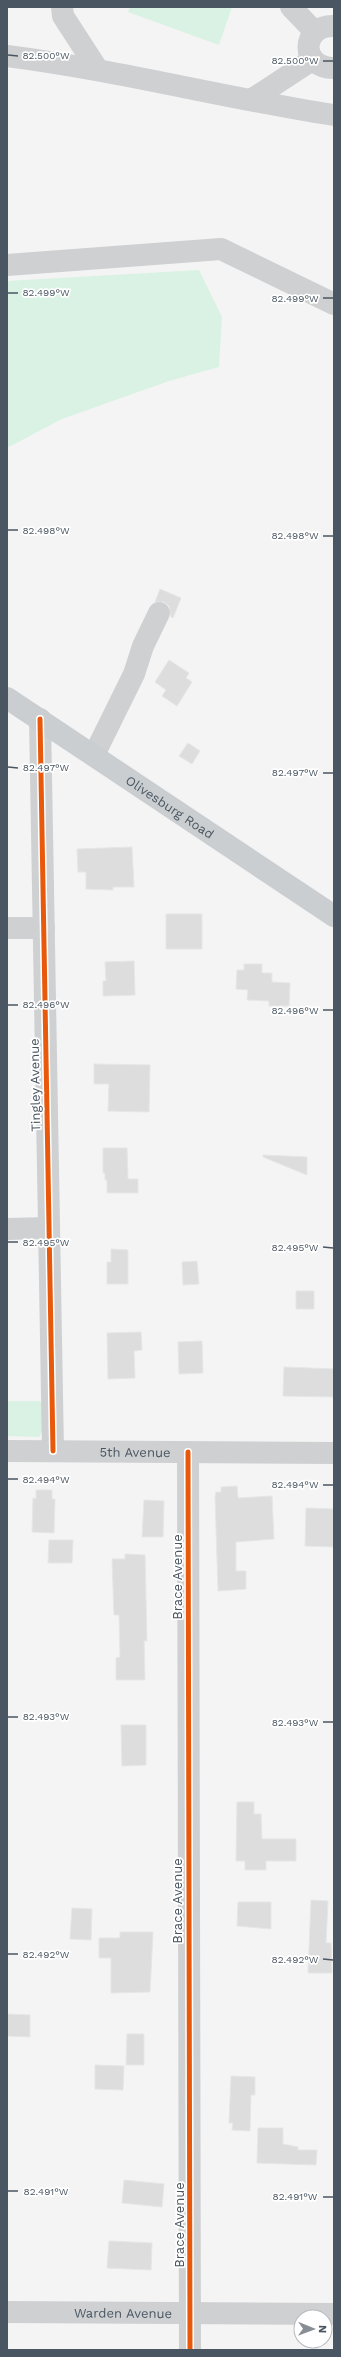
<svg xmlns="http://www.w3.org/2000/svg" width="341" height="2357" font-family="'Work Sans',sans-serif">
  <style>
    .green { fill: #d9f2e3 }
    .building { fill: #ddddde; stroke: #e5e6e7 }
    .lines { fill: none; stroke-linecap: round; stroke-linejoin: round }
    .minor { stroke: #ced0d2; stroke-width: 22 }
    .major { stroke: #caced1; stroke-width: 22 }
    .cycleway-casing { stroke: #fff; stroke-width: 8 }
    .cycleway { stroke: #e8590c; stroke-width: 5 }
    .ticks { fill: none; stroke: #4a5661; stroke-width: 1.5 }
    .labels { text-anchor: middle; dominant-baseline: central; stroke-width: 3.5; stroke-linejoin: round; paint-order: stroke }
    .street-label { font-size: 13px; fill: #4a5661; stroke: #fff }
    .ticks-label { font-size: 10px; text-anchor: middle; fill: #4a5661; stroke: #fff; stroke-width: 3.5; stroke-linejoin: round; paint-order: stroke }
  </style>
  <rect width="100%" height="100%" fill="#f4f4f4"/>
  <path class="green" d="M130 7H232L219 45 128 12Z
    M199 270 222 317 219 367 169 381 62 419 7 448V281Z
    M7 1401H40C47 1410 45 1428 39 1437L7 1436Z"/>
  <path class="building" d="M160 589 181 598 173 618 171 617 169 606 164 602H155Z
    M169 660 189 673 186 678 192 682 177 706 162 696 166 690 155 682Z
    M188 743 200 751 192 764 179 756Z
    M132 847 134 887H113V890L86 889V872H78L77 849Z
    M166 914H202V949H166Z
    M134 961 135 995 103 996V981H106L105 962Z
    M244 964H262V973H272V982L290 983 289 1006H269V1001L247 1000 248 990 236 989 237 970H244Z
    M94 1064 150 1065 149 1112 108 1111 109 1084H94Z
    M103 1148H127L128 1179H138V1193H107V1180H105V1173H103Z
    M263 1155 307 1157V1175L263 1157Z
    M111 1249 128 1250V1284H107V1262H111Z
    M197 1261 199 1284 183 1285 182 1262Z
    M296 1291H314V1309H296Z
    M141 1332 142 1350 134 1351 135 1378 108 1379 107 1333Z
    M202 1341 203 1373 179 1374 178 1342Z
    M284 1367 334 1369V1397L283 1396Z
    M237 1486 238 1498 272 1496 274 1539 236 1542V1571H246V1589L218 1591 215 1497 216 1492H221V1487Z
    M36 1490H52V1499H55L54 1533 32 1532 33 1498 36 1499Z
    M144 1500 164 1501 163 1537H142Z
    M306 1508 334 1509V1547L305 1546Z
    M49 1540H73L72 1563H48Z
    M125 1554 145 1555 147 1641H144L145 1680H116V1658L120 1657 119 1615H114L112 1559H125Z
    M121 1725H146V1765L122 1766Z
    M237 1802H254V1814H261L262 1839H296V1861H266V1870H245V1861H236Z
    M311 1900 328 1901 326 1943H331L332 1973H308Z
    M238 1902H271V1929L237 1926Z
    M72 1908 92 1909 91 1940 70 1939Z
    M120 1932H153L150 1992 111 1993V1958H99V1938H120Z
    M7 2014 30 2015V2037L7 2036Z
    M127 2034H144V2065H126Z
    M95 2065 124 2066 123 2090 95 2089Z
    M231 2076 255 2077V2095H251L250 2131 232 2130 233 2123H229Z
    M258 2128H283V2144L298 2147V2150H317L316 2165 257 2163Z
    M124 2180 164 2184 162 2207 122 2203Z
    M109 2241 152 2243 151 2270 107 2268Z"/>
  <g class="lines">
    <g class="minor">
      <path d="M62 7 63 16 98 70"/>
      <path d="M291 7 315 32"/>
      <path d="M334 26C301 25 299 68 334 68"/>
      <path d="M7 56C117 70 224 98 334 115"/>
      <path d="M251 100 312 60"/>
      <path d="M7 265 221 249 334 304"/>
      <path d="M40 719 53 1451"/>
      <path d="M94 755 134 674 143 646 159 613"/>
      <path d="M7 928H44"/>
      <path d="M7 1229 49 1228"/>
      <path id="s1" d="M7 1451 334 1453"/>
      <path d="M188 1452 190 2350"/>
      <path id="s2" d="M7 2312 334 2314"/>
    </g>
    <path class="major" id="s3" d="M7 698 334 916"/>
    <g class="cycleway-casing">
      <path id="cycleway" d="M40 719 53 1451
        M188 1452 190 2350"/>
    </g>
    <use href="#cycleway" class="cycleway"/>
  </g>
  <path class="ticks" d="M8 55 18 56M323 61H333M8 293H18M323 298H333M8 530H18M323 536H333M8 767 18 768M323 773H333M8 1005H18M323 1010H333M8 1242H18M323 1247 333 1248M8 1479H18M323 1485H333M8 1717H18M323 1722H333M8 1954H18M323 1959 333 1960M8 2191H18M323 2197H333"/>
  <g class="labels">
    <g class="street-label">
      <text stroke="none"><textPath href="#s3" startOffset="196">Olivesburg Road</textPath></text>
      <text transform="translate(35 1085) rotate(-91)">Tingley Avenue</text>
      <text stroke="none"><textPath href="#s1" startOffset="128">5th Avenue</textPath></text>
      <text transform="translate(177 1577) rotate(-90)">Brace Avenue</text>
      <text transform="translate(177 1901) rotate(-90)">Brace Avenue</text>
      <text transform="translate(179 2225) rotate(-90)">Brace Avenue</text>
      <text stroke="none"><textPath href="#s2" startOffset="116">Warden Avenue</textPath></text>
    </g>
  </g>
  <g class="ticks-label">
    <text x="46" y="59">82.500°W</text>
    <text x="295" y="64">82.500°W</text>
    <text x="46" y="296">82.499°W</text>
    <text x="295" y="302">82.499°W</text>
    <text x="46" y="534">82.498°W</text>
    <text x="295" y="539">82.498°W</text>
    <text x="46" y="771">82.497°W</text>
    <text x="295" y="776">82.497°W</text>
    <text x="46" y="1008">82.496°W</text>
    <text x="295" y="1014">82.496°W</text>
    <text x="46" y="1246">82.495°W</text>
    <text x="295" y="1251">82.495°W</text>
    <text x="46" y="1483">82.494°W</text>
    <text x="295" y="1488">82.494°W</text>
    <text x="46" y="1720">82.493°W</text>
    <text x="295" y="1726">82.493°W</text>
    <text x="46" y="1958">82.492°W</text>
    <text x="295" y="1963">82.492°W</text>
    <text x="46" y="2195">82.491°W</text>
    <text x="295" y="2200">82.491°W</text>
  </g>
  <rect width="341" height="2357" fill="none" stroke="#4a5661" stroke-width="16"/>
  <g transform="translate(313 2329) rotate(91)"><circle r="19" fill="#ffffff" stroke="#b7bbc0"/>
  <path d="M0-3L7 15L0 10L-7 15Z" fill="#868d94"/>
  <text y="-6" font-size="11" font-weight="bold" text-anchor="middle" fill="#4a5661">N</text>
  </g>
</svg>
